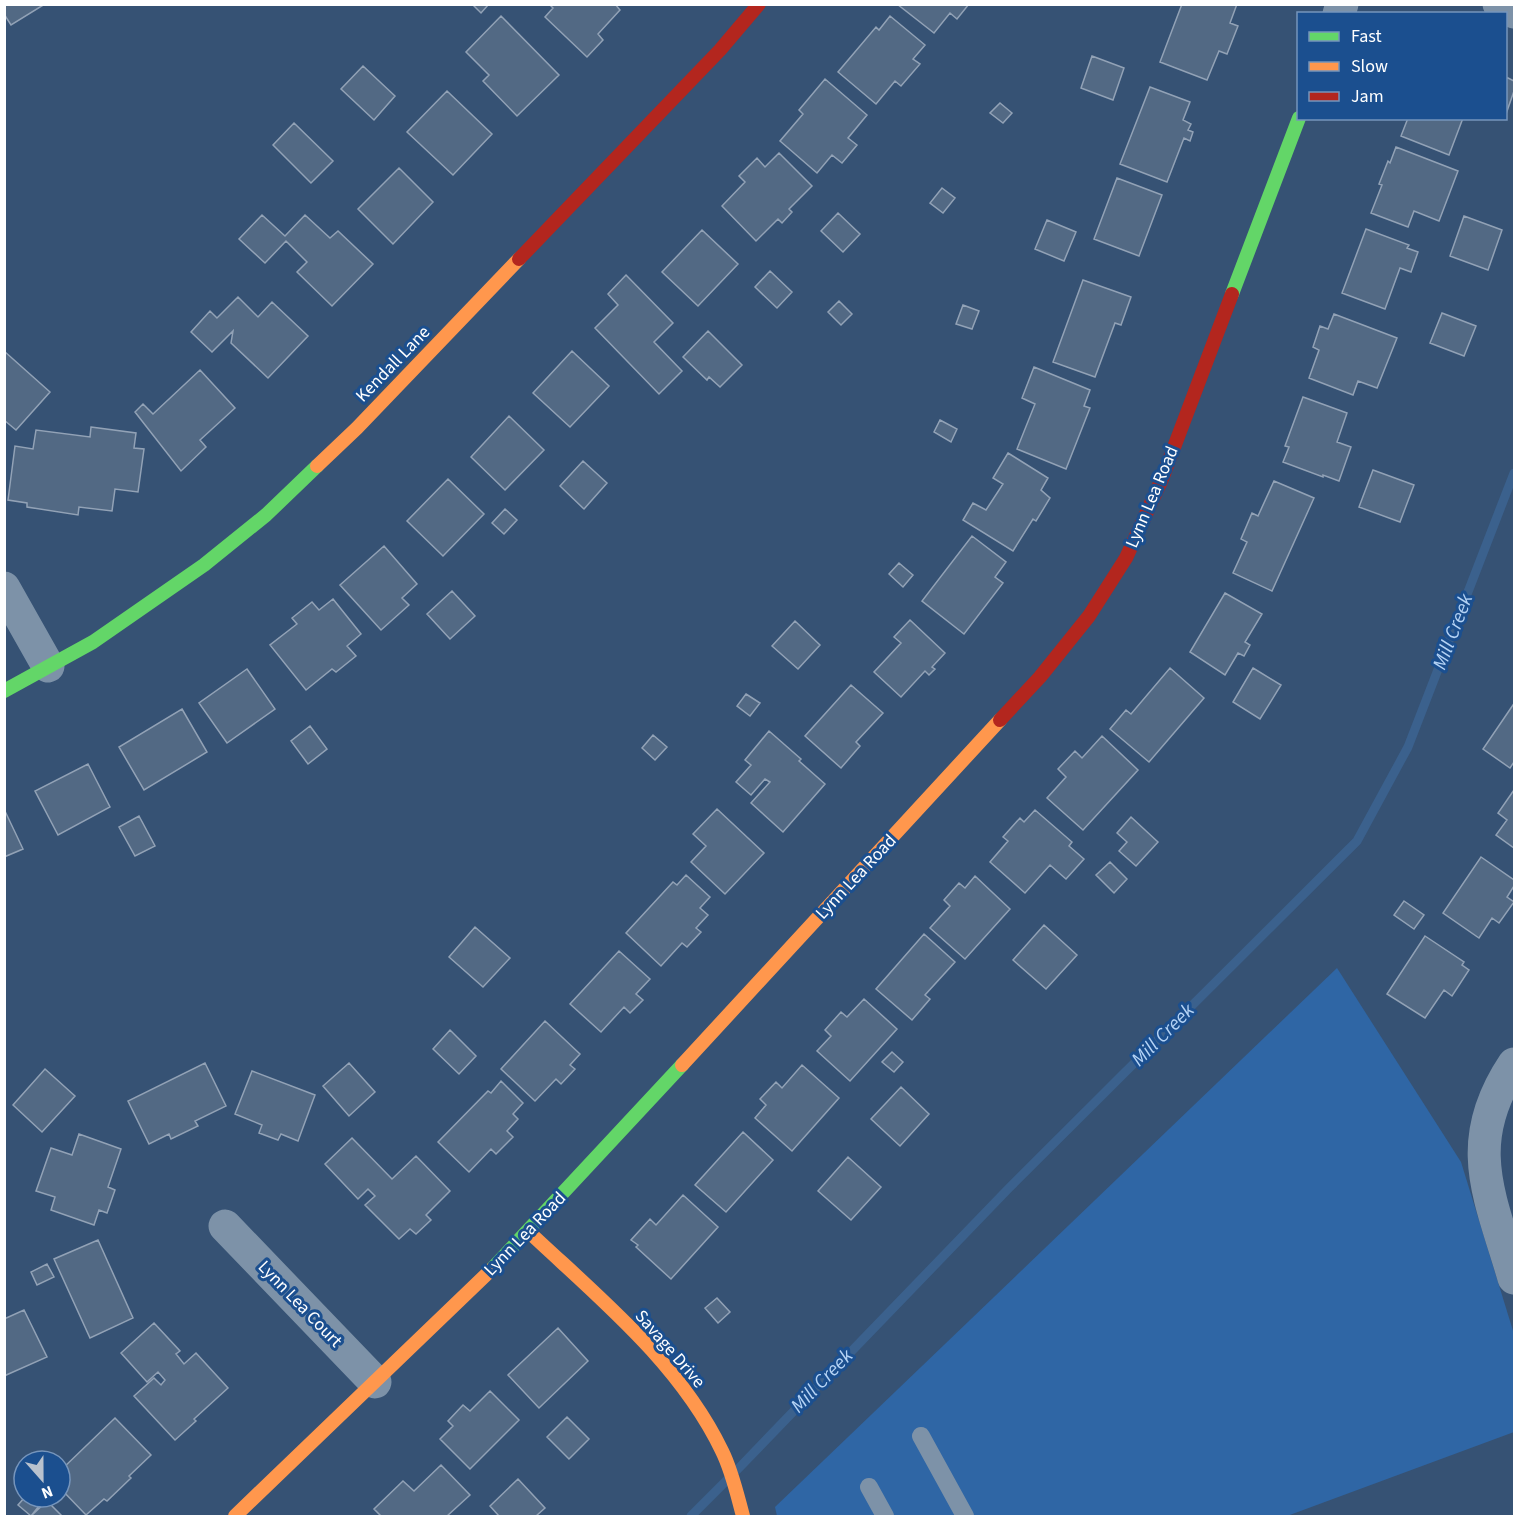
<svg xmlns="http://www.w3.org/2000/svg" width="1519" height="1521" font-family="'Source Sans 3',sans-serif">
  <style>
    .green { fill: #2f66a5 }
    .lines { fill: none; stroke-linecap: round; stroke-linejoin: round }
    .stream { stroke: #3b618d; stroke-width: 9 }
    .building { fill: #526984; stroke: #92a2b6; stroke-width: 1.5 }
    .lane { stroke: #7d92a8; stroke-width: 18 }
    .street { stroke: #7d92a8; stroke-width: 33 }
    .fast { stroke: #63d668; stroke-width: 14 }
    .slow { stroke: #ff974d; stroke-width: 14 }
    .jam { stroke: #b3261e; stroke-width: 14 }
    .labels { text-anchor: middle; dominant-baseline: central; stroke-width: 6; stroke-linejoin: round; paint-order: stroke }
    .street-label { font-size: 18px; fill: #fff; stroke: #1b4f8f }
    .water-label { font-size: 20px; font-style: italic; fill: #b5d3f5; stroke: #1b4f8f }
  </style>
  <rect width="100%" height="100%" fill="#365274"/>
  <path class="green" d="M1337 968 1461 1162 1514 1334V1432L1287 1516H777L775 1507Z"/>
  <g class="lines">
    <path class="stream" d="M737 1470 1009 1188 1357 841 1408 747 1514 473
      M691 1516 727 1480"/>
  </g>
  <path class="building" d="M4 4H45L11 25 4 14Z
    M472 4H489L481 13Z
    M549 4H615L620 10 598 34 603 40 587 57 545 17 553 8Z
    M897 4H969L957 19 950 13 934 33Z
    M1182 4H1237L1230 23 1238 26 1227 54 1219 51 1207 80 1160 62Z
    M501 16 559 75 517 116 483 81 489 75 466 52Z
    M890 16 925 45 913 59 920 64 901 86 895 81 876 104 838 72 876 27 879 30Z
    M1092 56 1124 68 1113 100 1081 88Z
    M363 66 395 96 374 120 341 89Z
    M1506 77 1514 81V91L1506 114Z
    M825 79 867 115 848 138 857 145 842 163 832 155 817 173 780 141 803 114 799 110Z
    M1150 87 1190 102 1183 120 1191 124 1188 130 1193 132 1190 141 1184 138 1167 182 1120 164Z
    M447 91 492 134 453 175 407 132Z
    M1000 103 1012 113 1003 123 990 113Z
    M1408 118H1463L1449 155 1401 136Z
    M294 123 333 161 311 183 273 145Z
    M1396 147 1458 171 1439 221 1414 211 1408 227 1371 213 1382 185 1379 184 1388 161 1390 163Z
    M779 153 812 186 789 209 792 212 782 223 778 219 756 241 722 206 745 182 739 176 757 158 765 167Z
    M399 168 433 202 393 244 358 209Z
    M1117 178 1162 195 1139 256 1094 239Z
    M942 188 955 198 943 213 930 203Z
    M838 213 860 234 843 252 821 231Z
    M262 215 285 236 305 215 330 238 338 231 373 264 332 306 297 272 307 262 286 241 265 263 239 239Z
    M1464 216 1502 230 1488 270 1450 256Z
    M1047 220 1076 232 1064 261 1035 249Z
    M1366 229 1409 245 1407 248 1418 252 1411 272 1400 268 1385 309 1342 293Z
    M702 230 738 264 698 306 662 272Z
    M770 271 792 292 777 308 755 287Z
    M626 275 673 323 654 342 682 371 659 394 595 328 618 305 608 294Z
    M1083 280 1131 297 1121 325 1115 323 1095 377 1053 362Z
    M238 297 258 317 272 302 308 336 268 378 231 343 233 331 212 352 191 332 210 311 217 318Z
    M839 301 852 314 841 325 828 312Z
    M963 305 979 311 972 329 956 324Z
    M1442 313 1476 326 1464 356 1430 343Z
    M1334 314 1397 338 1377 388 1358 381 1353 395 1309 378 1319 350 1313 347 1320 326 1328 329Z
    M708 331 742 365 720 387 709 377 707 380 683 357Z
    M4 351 50 392 16 430 4 420Z
    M572 351 609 386 570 427 533 393Z
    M1034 367 1090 390 1084 406 1090 408 1066 469 1017 449 1035 404 1022 398Z
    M200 370 235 408 200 440 206 447 181 471 135 412 143 404 153 414Z
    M1303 397 1347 413 1337 442 1351 447 1339 481 1323 475V477L1283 462 1289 447 1285 446Z
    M509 416 544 450 505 490 471 457Z
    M940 420 957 429 951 442 934 432Z
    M91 427 136 433 134 448 144 449 138 492 115 489 112 511 79 507 78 515 27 507V503L8 500 15 446 33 449 36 430 90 437Z
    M1008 453 1048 478 1041 490 1050 498 1036 521 1033 519 1013 551 963 520 973 503 986 510 1003 484 993 478Z
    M583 461 607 483 584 509 560 486Z
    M1373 470 1414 485 1400 522 1359 507Z
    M448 479 484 514 443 556 407 521Z
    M1274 481 1314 498 1272 591 1233 573 1247 542 1241 539 1252 513 1258 516Z
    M505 509 517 520 504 534 492 523Z
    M972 536 1006 562 995 577 1003 583 964 634 922 601Z
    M384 546 417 584 402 598 409 605 381 630 340 585Z
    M899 563 913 575 903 587 889 574Z
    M452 591 475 616 450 639 427 614Z
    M1225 593 1262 614 1245 642 1250 645 1244 656 1238 653 1225 675 1190 652Z
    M333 599 361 634 347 646 356 656 336 672 332 669 306 690 270 645 297 624 292 618 312 602 319 610Z
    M910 620 945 653 932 667 935 669 929 675 925 671 901 697 874 672 901 643 894 637Z
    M795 621 820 645 798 669 772 646Z
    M1170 668 1204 698 1149 762 1110 729 1126 710 1131 714Z
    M1253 668 1281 685 1260 719 1233 702Z
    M247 669 275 709 227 743 199 703Z
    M851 685 883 713 856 742 860 746 841 768 805 736Z
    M746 694 760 703 750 716 737 706Z
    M1513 705 1514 706V762L1510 768 1483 749Z
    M182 709 207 752 144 790 119 747Z
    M310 726 327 749 308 764 291 741Z
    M769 731 801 759 799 761 825 784 783 832 751 803 770 782 765 779 751 795 736 782 751 765 745 760Z
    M653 735 667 747 655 760 642 748Z
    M1102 736 1138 770 1083 830 1047 798 1066 777 1058 769 1075 751 1082 758Z
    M88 764 110 807 58 835 35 791Z
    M1514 790V848L1496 835 1507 820 1498 813Z
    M4 809 23 849 4 857Z
    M717 809 764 853 725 894 691 862 706 846 693 834Z
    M1035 810 1072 842 1069 846 1084 859 1066 879 1050 865 1025 893 990 862 1008 841 1003 837 1020 818 1024 822Z
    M139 816 155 846 135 856 119 827Z
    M1131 817 1158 842 1136 866 1119 851 1127 842 1117 833Z
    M1481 857 1514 880V886L1507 897 1514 902 1499 923 1492 918 1479 938 1443 913Z
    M1110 862 1127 879 1114 893 1096 875Z
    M686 875 710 897 700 908 708 915 696 928 701 932 687 947 682 943 661 966 626 933 673 882 677 885Z
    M975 876 1010 909 965 959 930 928 950 906 944 900 959 883 965 888Z
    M1404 901 1424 915 1414 929 1394 915Z
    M1044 925 1077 955 1046 989 1013 960Z
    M475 927 510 958 483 987 449 957Z
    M924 934 955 962 925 995 930 999 912 1020 876 989Z
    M1425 936 1464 962 1462 965 1469 970 1452 996 1444 990 1425 1018 1387 994Z
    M619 951 650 979 636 994 643 1000 630 1013 624 1007 601 1032 570 1004Z
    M864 999 897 1029 850 1081 817 1051 831 1036 825 1030 841 1012 847 1017Z
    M545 1021 580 1054 570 1065 575 1069 561 1084 556 1079 535 1101 501 1069Z
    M450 1030 476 1056 459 1074 433 1049Z
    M892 1052 903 1062 894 1072 882 1062Z
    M205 1063 226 1106 195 1121 198 1126 171 1139 169 1134 149 1144 128 1101Z
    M349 1063 375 1092 349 1116 323 1086Z
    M802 1065 839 1098 792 1151 755 1118 766 1105 760 1099 776 1082 782 1088Z
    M45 1069 75 1096 42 1132 13 1105Z
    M252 1071 315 1095 298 1141 281 1134 278 1140 259 1133 262 1125 235 1114Z
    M501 1081 523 1103 513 1114 518 1119 507 1131 513 1137 496 1154 491 1149 469 1172 438 1142 488 1091 491 1093Z
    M901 1087 929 1114 900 1146 871 1119Z
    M743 1132 773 1160 726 1212 695 1185Z
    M79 1134 121 1149 108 1187 115 1190 107 1213 99 1210 94 1225 51 1210 55 1197 36 1191 51 1148 72 1155Z
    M352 1138 392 1179 416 1156 450 1191 426 1215 431 1220 416 1234 410 1229 399 1239 365 1205 375 1196 368 1189 358 1199 325 1164Z
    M848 1157 881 1187 851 1220 818 1191Z
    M683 1195 718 1227 671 1279 636 1247 638 1245 631 1240 650 1219 656 1225Z
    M98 1240 133 1318 90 1338 54 1259Z
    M47 1264 54 1277 37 1285 31 1272Z
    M717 1298 730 1312 718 1323 705 1308Z
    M24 1310 47 1357 4 1376V1319Z
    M154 1323 180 1351 176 1354 184 1364 196 1353 228 1388 194 1419 196 1421 175 1440 134 1396 154 1378 161 1385 165 1380 158 1372 147 1382 121 1353Z
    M558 1328 588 1361 539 1408 508 1375Z
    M490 1391 519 1420 470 1469 440 1439 453 1426 448 1421 463 1405 470 1411Z
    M567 1417 589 1439 569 1459 547 1437Z
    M115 1418 151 1455 129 1476 131 1478 107 1501 104 1499 86 1515 60 1488V1471Z
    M441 1465 470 1495 447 1516H381L374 1509 403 1481 414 1491Z
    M518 1479 545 1508 536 1516H499L490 1506Z
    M25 1497H28L39 1506 31 1516 18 1505Z
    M47 1501 62 1516H31Z"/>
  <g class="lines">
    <path class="lane" d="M921 1436 965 1516
      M869 1487 885 1516"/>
    <path class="street" d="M1499 4 1514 12
      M1339 14 1342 4
      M4 588 48 666
      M1514 1064C1461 1143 1490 1196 1514 1278
      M225 1226 375 1382"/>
    <path class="fast" d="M1232 294 1299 118
      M4 691 93 642 204 565 266 515 317 466
      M492 1269 682 1065"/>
    <path class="slow" d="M317 466 357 428 519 259
      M682 1065 1000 720
      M529 1232C598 1297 680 1363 722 1451 732 1471 737 1494 743 1516
      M235 1516 492 1269"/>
    <path class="jam" d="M519 259 720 50 759 4
      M1000 720 1040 677 1089 616 1126 558 1162 479 1232 294"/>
  </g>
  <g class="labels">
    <g class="street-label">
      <text transform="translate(393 364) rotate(-46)">Kendall Lane</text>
      <text transform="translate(1152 497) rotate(-67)">Lynn Lea Road</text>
      <text transform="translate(856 877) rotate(-47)">Lynn Lea Road</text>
      <text transform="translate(525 1234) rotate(-46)">Lynn Lea Road</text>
      <text transform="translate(300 1304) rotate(46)">Lynn Lea Court</text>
      <text transform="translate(670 1349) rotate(49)">Savage Drive</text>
    </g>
    <g class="water-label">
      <text transform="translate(1453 632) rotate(-69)">Mill Creek</text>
      <text transform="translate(1163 1035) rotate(-45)">Mill Creek</text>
      <text transform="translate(822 1381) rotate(-46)">Mill Creek</text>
    </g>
  </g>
  <rect width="1519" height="1521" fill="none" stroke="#ffffff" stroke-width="12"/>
  <rect x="1297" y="12" width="210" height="108" fill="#1b4f8f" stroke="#7695bc" stroke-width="1.5"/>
  <rect x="1309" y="32" width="30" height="9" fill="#63d668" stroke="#7695bc" stroke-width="1.5"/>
  <text x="1351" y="42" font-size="18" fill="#ffffff">Fast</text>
  <rect x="1309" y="62" width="30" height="9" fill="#ff974d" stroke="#7695bc" stroke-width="1.5"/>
  <text x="1351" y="72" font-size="18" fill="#ffffff">Slow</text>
  <rect x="1309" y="92" width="30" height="9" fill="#b3261e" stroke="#7695bc" stroke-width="1.5"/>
  <text x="1351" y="102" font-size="18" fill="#ffffff">Jam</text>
  <g transform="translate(42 1479) rotate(159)"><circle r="28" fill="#1b4f8f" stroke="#7695bc" stroke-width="1.5"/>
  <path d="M0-4.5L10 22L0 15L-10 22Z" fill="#b9c2ce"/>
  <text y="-9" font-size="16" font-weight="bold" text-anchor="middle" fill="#ffffff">N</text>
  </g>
</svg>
